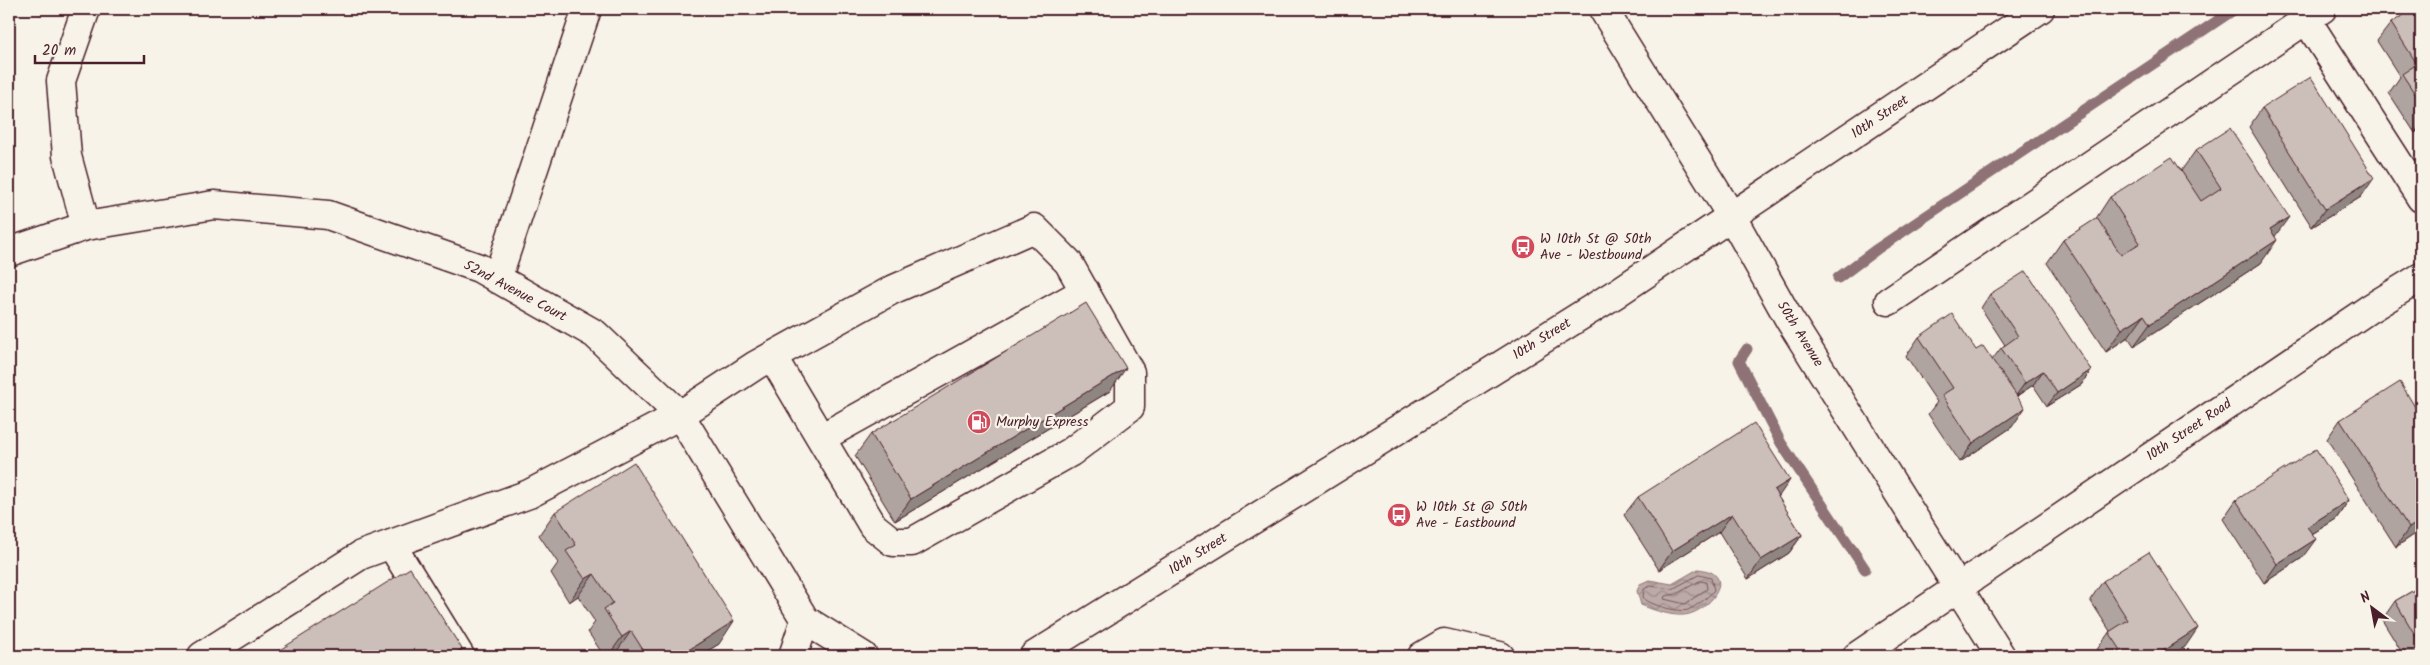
<svg xmlns="http://www.w3.org/2000/svg" width="2430" height="665" font-family="Kalam,sans-serif">
  <style>
    .water { fill: url(#water-waves); stroke: #8e7275 }
    .lines { fill: none; stroke-linecap: round; stroke-linejoin: round }
    .shore { stroke: #78575d; stroke-width: 1 }
    .stream { stroke: #8e7275; stroke-width: 11 }
    .minor-casing { stroke: #4a1f2b; stroke-width: 31 }
    .major-casing { stroke: #4a1f2b; stroke-width: 31 }
    .minor { stroke: #f7f3e8; stroke-width: 28 }
    .major { stroke: #f7f3e8; stroke-width: 28 }
    .wall { fill: #afa49f; stroke: #4a1f2b }
    .shaded-wall { fill: #8f8682; stroke: #4a1f2b }
    .building { fill: #ccbfb9; stroke: #4a1f2b }
    .labels { text-anchor: middle; dominant-baseline: central; stroke-width: 4.5; stroke-linejoin: round; paint-order: stroke }
    .street-label { font-size: 14px; fill: #4a1f2b; stroke: #f7f3e8 }
    .poi-label { font-size: 14px; fill: #4a1f2b; stroke: #f7f3e8; text-anchor: start }
  </style>
  <defs>
    <pattern id="water-waves" width="16" height="10" patternUnits="userSpaceOnUse" patternTransform="scale(1.25)"><rect width="16" height="10" fill="#bcaaa7"/><path d="M0 5q4-4 8 0t8 0" fill="none" stroke="#9b8a88"/></pattern>
  </defs>
  <rect width="100%" height="100%" fill="#f7f3e8"/>
  <filter id="ink" filterUnits="userSpaceOnUse"><feTurbulence type="fractalNoise" baseFrequency=".02" numOctaves="2"/><feDisplacementMap in="SourceGraphic" scale="10" xChannelSelector="R" yChannelSelector="G"/><feConvolveMatrix kernelMatrix="1 2 1 2 8 2 1 2 1" color-interpolation-filters="sRGB"/></filter>
  <g filter="url(#ink)">
    <path class="water" d="M1698 569C1741 573 1708 614 1683 615 1671 616 1653 610 1641 605L1637 591 1640 584 1649 580 1672 584Z"/>
    <g class="lines">
      <path class="shore" d="M1699 575 1711 578 1714 590C1708 598 1696 606 1688 610 1679 613 1646 604 1643 597L1644 589 1650 586 1672 589Z
        M1700 581 1706 582 1707 589 1685 604 1664 599 1665 596 1676 594Z"/>
      <path class="stream" d="M1838 278 1877 249 2235 9
        M1747 349 1739 361 1781 443 1865 569"/>
      <g class="minor-casing">
        <path id="minor" d="M86 9 61 81 67 156 86 226
          M1603 9 1732 217 1789 319 2001 656
          M2306 19 2421 198
          M9 252 86 226 214 205 328 215 479 268 595 334 680 415 805 620 863 656
          M497 279 587 9
          M1889 301 2322 9
          M821 438 1085 291
          M391 544 460 656
          M202 656 361 555 529 494 680 415 756 365 892 290 1034 228 1068 262 1130 372V407L1071 452 912 542H893L873 526 772 356
          M793 656 805 620
          M1422 656 1444 643 1500 656
          M1857 656 2369 309 2421 277"/>
      </g>
      <g class="major-casing">
        <path id="major" d="M1034 656 1617 293 2040 9"/>
      </g>
      <use href="#minor" class="minor"/>
      <use href="#major" class="major"/>
    </g>
    <path class="wall" d="M2421 9V128L2415 133 2389 93 2400 77 2377 41 2391 23Z
      M2262 108 2361 197 2312 227 2249 127Z
      M2196 150 2275 236 2261 263 2134 346 2128 337 2106 352 2047 263 2063 240 2095 220 2110 197 2181 171Z
      M1990 294 2091 370 2082 384 2047 406 2033 385 2017 396 2012 427 1960 462 1928 414 1937 402 1906 356 1919 337 1992 360 2001 348 2005 345 1981 308Z
      M1110 391 895 521 855 456 871 434Z
      M2421 417V530L2396 547 2327 439 2340 420Z
      M1638 497H1778L1802 535 1789 553 1748 579 1719 532 1659 570 1624 515Z
      M2236 500H2349L2336 519 2312 534 2302 558 2264 583 2223 519Z
      M555 512 719 644 699 656H617L615 654 611 656H604L588 632 595 622 578 596 569 602 551 573 558 563 539 535Z
      M2103 581 2185 647 2170 656H2099L2096 651 2110 631 2090 600Z
      M2421 586V656H2404L2382 620 2395 601Z"/>
    <path class="shaded-wall" d="M2421 123V128L2415 133Z
      M2374 178 2361 197 2312 227 2325 209Z
      M2289 217 2273 239 2270 229Z
      M2277 240 2261 263 2134 346 2150 324Z
      M2144 315 2128 337 2106 352 2122 329Z
      M1126 368 1110 391 895 521 911 499Z
      M2091 370 2082 384 2047 406 2057 393Z
      M2043 371 2033 385 2015 397 2025 383Z
      M2025 408 2012 427 1960 462 1973 443Z
      M1790 480 1777 499 1774 490Z
      M2349 500 2336 519 2294 545 2307 527Z
      M1732 514 1719 532 1659 570 1672 551Z
      M2421 520V530L2396 547 2409 528Z
      M1802 535 1789 553 1748 579 1761 560Z
      M2316 539 2302 558 2264 583 2277 564Z
      M594 574 578 596 569 602 585 579Z
      M734 621 719 644 699 656H679Z
      M2198 628 2185 647 2170 656H2155Z
      M631 631 615 654 611 656H608L622 637Z
      M462 649 457 656H450Z
      M2421 649V656H2416Z"/>
    <path class="building" d="M2413 9H2421V103L2402 74 2417 64 2391 23Z
      M2311 77 2374 178 2325 209 2262 108Z
      M2230 128 2289 217 2270 229 2277 240 2150 324 2144 315 2122 329 2063 240 2097 218 2121 255 2140 243 2110 197 2172 157 2201 201 2221 188 2196 150Z
      M2026 271 2091 370 2057 393 2043 371 2025 383 2001 348 2018 336 1990 294Z
      M1086 303 1126 368 911 499 871 434Z
      M1952 314 1976 350 1983 346 2025 408 1973 443 1942 395 1953 388 1919 337Z
      M2400 382 2421 417V520L2409 528 2340 420Z
      M1754 423 1790 480 1774 490 1802 535 1761 560 1732 514 1672 551 1638 497Z
      M2316 449 2349 500 2307 527 2316 539 2277 564 2236 500Z
      M634 462 734 621 679 656H647L631 631 622 637 604 609 613 603 594 574 585 579 566 551 576 545 555 512Z
      M2149 552 2198 628 2155 656H2125L2109 632 2128 620 2103 581Z
      M410 568 462 649 450 656H270Z
      M2421 586V645L2395 601Z"/>
  </g>
  <defs>
    <g id="bus-disc" transform="scale(1.25)"><circle r="9.5" fill="#d1495b" stroke="#f7f3e8"/><path d="M-5-6H5V4H4V6H2V4H-2V6H-4V4H-5ZM-3.5-4V0h7V-4ZM-3.5 1.2v1.5H-2V1.2ZM2 1.2v1.5H3.5V1.2Z" fill="#fff"/></g>
    <g id="fuel-disc" transform="scale(1.25)"><circle r="9.5" fill="#d1495b" stroke="#f7f3e8"/><path d="M-5.5-6h7V0h2V4h1.3V-2.5L3-4.5l.8-.8L6-3V5H2.5V1h-1V6h-7ZM-4.2-4.7v3.2H.2V-4.7Z" fill="#fff"/></g>
  </defs>
  <g fill-rule="evenodd">
    <use href="#bus-disc" x="1523" y="247"/>
    <use href="#fuel-disc" x="979" y="422"/>
    <use href="#bus-disc" x="1399" y="515"/>
  </g>
  <g class="labels">
    <g class="street-label">
      <text transform="translate(1880 117) rotate(-34)">10th Street</text>
      <text transform="translate(515 291) rotate(28)">52nd Avenue Court</text>
      <text transform="translate(1800 334) rotate(58)">50th Avenue</text>
      <text transform="translate(1542 339) rotate(-32)">10th Street</text>
      <text transform="translate(2189 430) rotate(-34)">10th Street Road</text>
      <text transform="translate(1198 554) rotate(-32)">10th Street</text>
    </g>
    <g class="poi-label">
      <text x="1540" y="239">W 10th St @ 50th<tspan x="1540" dy="16">Ave - Westbound</tspan></text>
      <text x="996" y="422">Murphy Express</text>
      <text x="1416" y="507">W 10th St @ 50th<tspan x="1416" dy="16">Ave - Eastbound</tspan></text>
    </g>
  </g>
  <rect width="2430" height="665" fill="none" stroke="#f7f3e8" stroke-width="30"/>
  <rect x="15" y="15" width="2400" height="635" fill="none" stroke="#4a1f2b" stroke-width="2" filter="url(#ink)"/>
  <g transform="translate(2372 608) rotate(328)" stroke="#f7f3e8" stroke-width="4" paint-order="stroke">
  <path d="M0-4L9 19L0 12L-9 19Z" fill="#4a1f2b"/>
  <text y="-8" font-size="14" font-weight="bold" text-anchor="middle" fill="#4a1f2b">N</text>
  </g>
  <path d="M35 55v8h109v-8" fill="none" stroke="#4a1f2b" stroke-width="2.5"/>
  <text x="42" y="55" font-size="15" fill="#4a1f2b" stroke="#f7f3e8" stroke-width="4" paint-order="stroke">20 m</text>
</svg>
